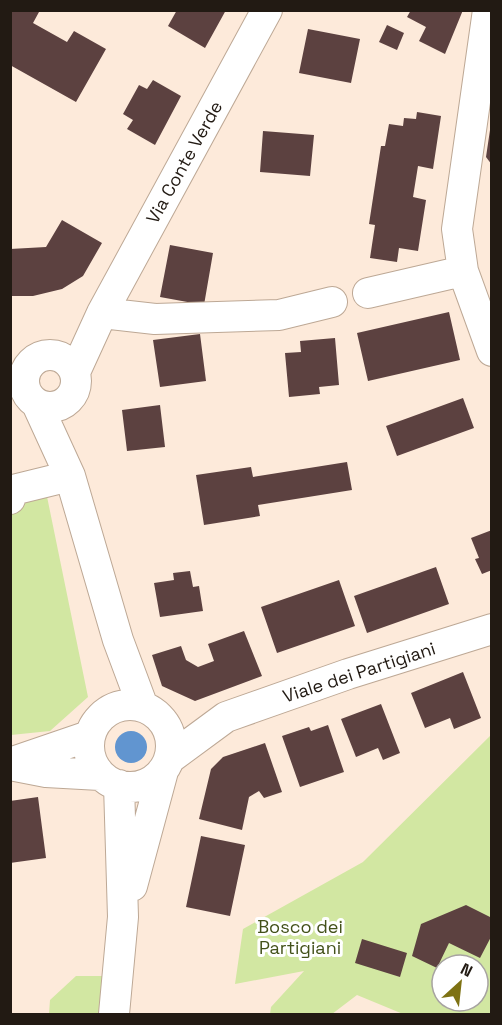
<svg xmlns="http://www.w3.org/2000/svg" width="502" height="1025" font-family="'Space Grotesk',sans-serif">
  <style>
    .green { fill: #d2e7a2; fill-rule: evenodd }
    .water { fill: #6195d0 }
    .building { fill: #5c4140 }
    .lines { fill: none; stroke-linecap: round; stroke-linejoin: round }
    .minor-casing { stroke: #bda895; stroke-width: 32 }
    .minor { stroke: #fff; stroke-width: 30 }
    .labels { text-anchor: middle; dominant-baseline: central; stroke-width: 6; stroke-linejoin: round; paint-order: stroke }
    .street-label { font-size: 18px; fill: #221a13; stroke: #fff }
    .park-label { font-size: 18px; fill: #43511a; stroke: #fff }
  </style>
  <rect width="100%" height="100%" fill="#fdeada"/>
  <path class="green" d="M43 477 88 697 50 731 11 735V486Z
    M491 735V1014H403L357 995 332 1014H270L271 1007 304 971 235 984 243 929 363 862ZM442 965H478V1001H442Z
    M76 976H105L100 1014H49L50 1000Z"/>
  <path class="water" d="M115 747a16 16 0 1 1 32 0a16 16 0 1 1-32 0Z"/>
  <path class="building" d="M10 10H37L39 12 33 23 67 42 74 31 106 49 76 102 10 65Z
    M177 10H226L205 48 168 26Z
    M411 10H463L445 54 419 41 426 27 407 17Z
    M387 25 404 33 397 50 379 42Z
    M308 29 360 39 351 83 299 73Z
    M153 80 181 96 155 145 127 129 133 120 123 114 139 85 147 89Z
    M417 112 441 116 433 169 418 166 413 197 426 200 418 251 399 248 397 262 370 258 375 225 369 224 381 146H385L389 124 403 126 404 118 416 119Z
    M490 130H492V165L486 157Z
    M263 131 314 135 310 176 260 172Z
    M62 220 102 243 83 276 62 289 33 296H10V249L46 247Z
    M170 245 213 253 204 305 160 297Z
    M449 312 460 360 368 381 357 333Z
    M200 334 206 381 160 387 153 340Z
    M335 338 339 385 319 387 320 394 289 397 285 353 301 352 300 341Z
    M463 398 474 428 397 456 386 426Z
    M160 405 165 447 127 451 122 410Z
    M347 462 352 490 258 505 260 516 204 525 196 475 251 467 253 477Z
    M492 530V570L482 574 475 559 479 558 471 538Z
    M436 567 449 604 367 633 354 596Z
    M190 571 193 587 199 586 203 611 160 617 154 583 174 580 173 573Z
    M339 580 355 626 277 653 261 607Z
    M244 631 262 676 195 701 162 686 152 655 181 646 186 660 198 667 214 661 208 644Z
    M463 672 481 718 454 729 450 718 425 728 411 693Z
    M381 704 400 753 383 760 378 748 356 757 341 719Z
    M328 725 344 772 300 787 282 736 309 727 311 731Z
    M265 743 282 792 264 798 259 791 249 797 242 830 199 819 211 769 223 757Z
    M38 797 46 858 10 863V801Z
    M201 836 245 845 230 916 186 907Z
    M466 905 492 918V935L480 958 449 943 437 968 412 956 421 924Z
    M362 939 407 953 400 977 355 963Z"/>
  <g class="lines">
    <g class="minor-casing">
      <path id="minor" d="M488 10 457 229 463 271 492 351
        M368 293 463 271
        M102 313 155 319 279 315 332 302
        M24 381a26 26 0 1 1 52 0a26 26 0 1 1-52 0Z
        M75 372 102 313 267 10
        M37 404 70 476 118 640 143 707
        M10 499 13 490 70 476
        M89 746a41 41 0 1 1 82 0a41 41 0 1 1-82 0Z
        M169 759 226 717 348 674 492 629
        M10 763 89 736
        M10 765 46 772 100 775
        M132 886 163 771
        M114 1014 123 917 119 785"/>
    </g>
    <use href="#minor" class="minor"/>
  </g>
  <g class="labels">
    <g class="street-label">
      <text transform="translate(184 162) rotate(-61)">Via Conte Verde</text>
      <text transform="translate(359 672) rotate(-18)">Viale dei Partigiani</text>
    </g>
    <g class="park-label">
      <text x="300" y="926">Bosco dei<tspan x="300" dy="21">Partigiani</tspan></text>
    </g>
  </g>
  <rect width="502" height="1025" fill="none" stroke="#221a13" stroke-width="24"/>
  <g transform="translate(460 983) rotate(27)"><circle r="28" fill="#ffffff" stroke="#a7a3a1" stroke-width="1.5"/>
  <path d="M0-4.5L10 22L0 15L-10 22Z" fill="#7e7213"/>
  <text y="-9" font-size="16" font-weight="bold" text-anchor="middle" fill="#221a13">N</text>
  </g>
</svg>
